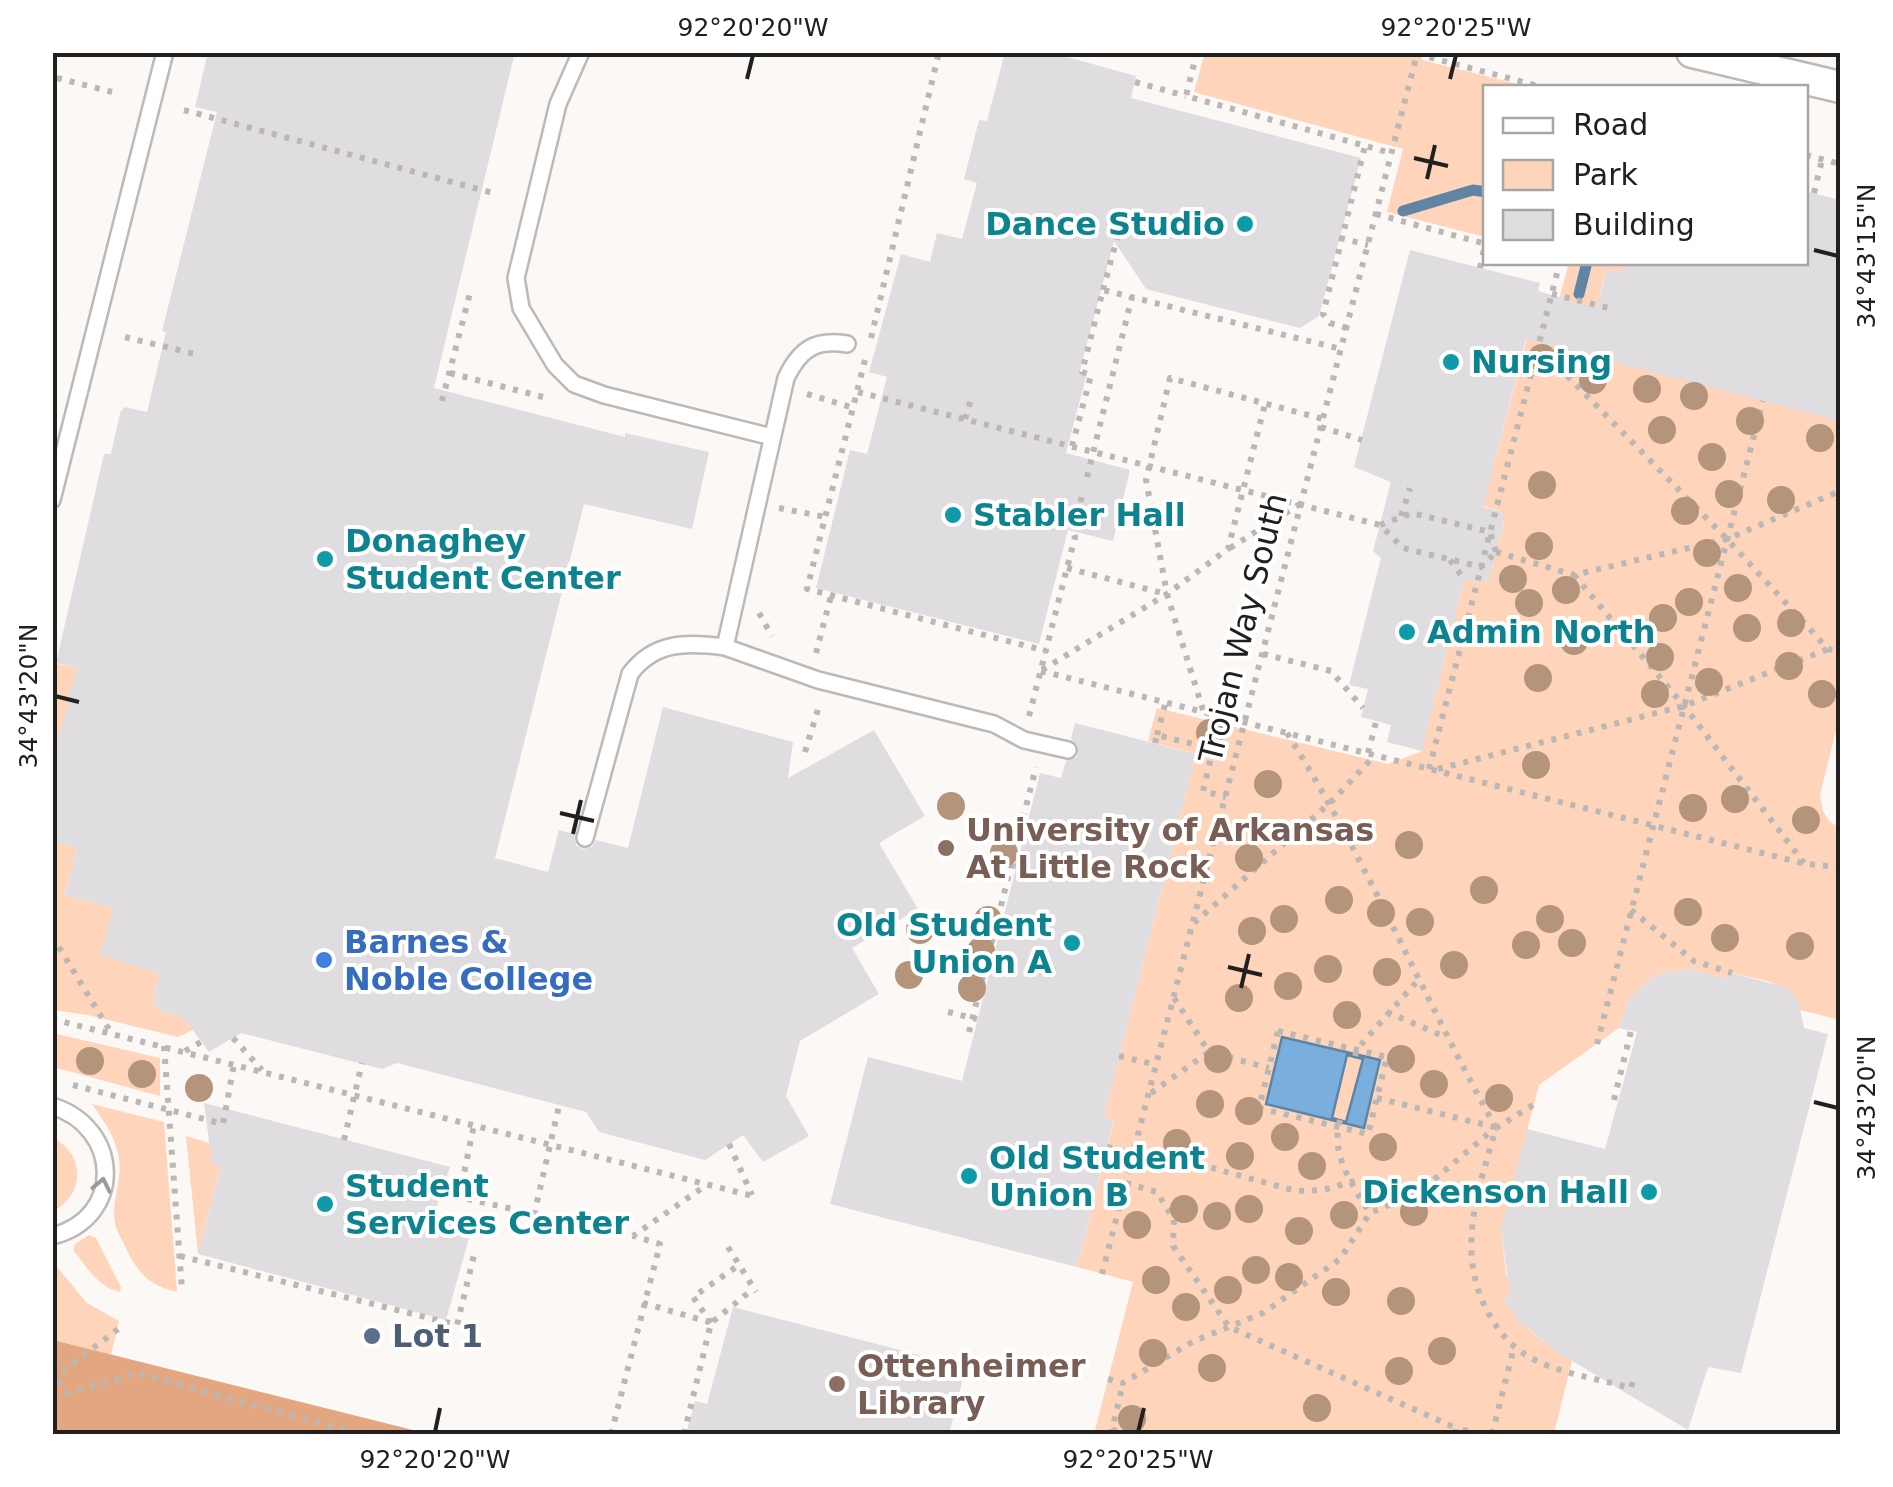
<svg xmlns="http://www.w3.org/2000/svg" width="1893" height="1487" font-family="'DejaVu Sans',sans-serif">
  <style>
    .green { fill: #fed5ba }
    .forest { fill: #e2a780 }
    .water { fill: #7aafdd; stroke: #5f84a4; stroke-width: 2.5; fill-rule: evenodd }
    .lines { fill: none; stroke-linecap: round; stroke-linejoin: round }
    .stream { stroke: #5f84a4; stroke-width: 11 }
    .building { fill: #e0dde1 }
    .lane-casing { stroke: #bdb9b7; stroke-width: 20 }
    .street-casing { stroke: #bdb9b7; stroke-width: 35 }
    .path { stroke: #bab7b5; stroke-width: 6; stroke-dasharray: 5 8; stroke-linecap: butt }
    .lane { stroke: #fff; stroke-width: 15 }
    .street { stroke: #fff; stroke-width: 30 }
    .path-bridge { stroke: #bab7b5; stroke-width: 6; stroke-dasharray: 5 8; stroke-linecap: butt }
    .tree { fill: #b4947b }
    .oneway { stroke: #9b9b9a }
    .ticks { fill: none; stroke: #21201f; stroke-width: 4 }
    .culture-dot { fill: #0f9aa8; stroke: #fff; stroke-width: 4 }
    .education-dot { fill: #8d6e63; stroke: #fff; stroke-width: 4 }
    .shop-dot { fill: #3f7fe0; stroke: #fff; stroke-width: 4 }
    .service-dot { fill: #5c6f8a; stroke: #fff; stroke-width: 4 }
    .labels { text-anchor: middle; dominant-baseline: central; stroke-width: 8; stroke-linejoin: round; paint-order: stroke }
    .culture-label { font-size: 32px; font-weight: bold; fill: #0d838f; stroke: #fff; text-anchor: start }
    .street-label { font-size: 32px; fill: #21201f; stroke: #fff }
    .education-label { font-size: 32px; font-weight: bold; fill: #785e54; stroke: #fff; text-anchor: start }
    .shop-label { font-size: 32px; font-weight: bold; fill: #366cbe; stroke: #fff; text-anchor: start }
    .service-label { font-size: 32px; font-weight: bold; fill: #4e5e75; stroke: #fff; text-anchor: start }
    .neatline { fill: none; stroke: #21201f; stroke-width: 4 }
    .ticks-label { font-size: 25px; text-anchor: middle; fill: #21201f }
  </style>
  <rect width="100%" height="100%" fill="#fcf8f6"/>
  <path class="green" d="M1205 52 1406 53 1426 61 1529 87 1486 88 1485 237 1387 212 1403 149 1194 92Z
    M1569 263H1625L1622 272 1607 269 1600 294 1612 312 1559 299Z
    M1527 338 1840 421V714L1820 795 1823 811 1829 821 1840 828V1020L1800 1010C1794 981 1757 980 1733 973L1730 979 1688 969 1656 975 1629 999 1619 1028 1539 1085 1501 1229 1506 1274 1514 1294 1503 1299C1522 1327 1543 1343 1572 1361L1554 1434 1522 1431 1520 1434H1094L1133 1282 1077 1267 1114 1121 1104 1117 1196 754 1148 741 1157 708 1388 764 1422 751 1464 579 1482 583 1483 579 1489 580 1505 518 1501 516 1502 511 1483 506Z
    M53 663 77 668 53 763Z
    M52 841 77 848 65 895 114 908 101 955 159 973 153 1002 159 1011 183 1017 193 1030 178 1037 88 1015 53 1010Z
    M53 1033 160 1058V1096L53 1067Z
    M92 1104 164 1122 177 1292C146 1285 136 1270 123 1242 118 1233 114 1224 114 1213 114 1195 122 1177 119 1159 116 1137 104 1121 92 1104Z
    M186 1136 209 1143 221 1166 198 1254Z
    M53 1138C86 1154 85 1195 53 1211Z
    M89 1235 96 1238 121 1287 120 1292C98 1287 87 1267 73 1250L75 1244Z
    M53 1262 87 1303 119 1321 111 1355 53 1340Z"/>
  <path class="forest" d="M53 1340 429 1434H53Z"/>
  <path class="water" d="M1282 1037 1380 1060 1364 1128 1266 1104ZM1347 1055 1363 1059 1346 1122 1332 1118Z"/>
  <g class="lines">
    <path class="stream" d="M1403 211 1473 190 1486 192
      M1579 294 1587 262"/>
  </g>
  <path class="building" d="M208 52H515L434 388 625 437V433L709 452 692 529 584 504 495 858 548 872 559 830 574 834 576 845 583 849 592 847 596 840 628 848 663 707 793 742 788 778 874 730 925 816 879 843 918 909 852 948 879 994 800 1041 786 1096 809 1136 763 1162 743 1135 705 1160 599 1132 586 1112 397 1063 382 1069 241 1033 209 1052 183 1017 159 1011 153 1002 159 973 100 955 114 908 65 895 77 848 52 841V763L77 668 56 663 104 454H111L120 413 124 407 147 412 166 332 162 331 217 112 195 107Z
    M1005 52H1049L1136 76 1131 98 1361 158 1319 316 1300 328 1146 289 1114 241 1079 374 1086 377 1066 453 1130 470 1113 541 1068 530 1039 644 816 588 850 450 867 454 887 377 869 372 901 254 930 262 937 233 962 239 977 183 964 179 979 120 987 121Z
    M1806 191 1840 200V421L1526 339 1483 507 1502 511 1501 516 1505 517 1489 581 1483 579V584L1464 579 1422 751 1387 742 1391 725 1361 717 1368 689 1349 685 1381 558 1373 551 1391 482 1354 467 1410 250 1540 283 1538 291 1597 308 1607 269 1622 272 1625 262H1806Z
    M1075 723 1196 754 1104 1117 1114 1120 1077 1267 830 1204 868 1057 962 1081 1040 773 1061 778 1066 761 1077 757 1078 746 1071 739Z
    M1688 969 1730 979 1732 973 1788 988 1799 1003 1804 1028 1828 1034 1741 1373 1708 1367 1688 1430 1552 1349 1518 1320 1503 1299 1510 1296 1501 1229 1527 1129 1605 1149 1637 1032 1619 1028 1629 999 1656 975Z
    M204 1103 450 1167 434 1215 473 1224 446 1320 198 1254 221 1166 212 1164Z
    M733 1307 966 1367 949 1434H686L695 1401 707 1404Z"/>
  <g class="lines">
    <g class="lane-casing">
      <path id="lane" d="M581 52 558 104 516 278 521 308 555 365 574 384 604 395 772 437
        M52 500 165 52
        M725 647 818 680 994 724 1024 740 1068 750
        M585 838 630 674C654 641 688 642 725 647L786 378C800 349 815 339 847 344
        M52 1106C121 1127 125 1218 52 1236"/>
    </g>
    <g class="street-casing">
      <path id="street" d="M1692 52 1840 87"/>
    </g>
    <path class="path" d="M1197 52 1186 96 1391 153
      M1417 54 1546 88
      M57 78 112 92
      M1135 82 1186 96
      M184 110 493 193
      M1806 155 1840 164
      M1814 193 1822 160
      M1376 214 1486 244
      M1340 238 1368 245
      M1480 268 1485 244
      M1103 290 1125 209
      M1552 294 1613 309
      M52 318 58 320
      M1347 328 1330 323 1323 314 1365 146
      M125 337 195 354
      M871 338 939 52
      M1540 348 1727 539 1828 649 1840 652
      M865 360 807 589 1046 651
      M450 373 543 397
      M858 392 1380 525 1403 548 1481 567 1496 552
      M807 394 854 408
      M442 401 470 293
      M965 419 971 399
      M1321 427 1362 440
      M1072 446 1091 375 1082 372 1103 290 1341 349
      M1087 477 1132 297
      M779 508 826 517
      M1401 516 1410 488
      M1380 525 1412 513 1490 532 1496 552
      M1230 548 1300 504
      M1496 552 1574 575 1727 539 1840 491
      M1450 560 1464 579
      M1067 568 1166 594
      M1574 575 1684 706 1804 863
      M759 613 772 636
      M816 653 831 596
      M1263 654 1331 671 1363 708
      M1042 670 1167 594 1228 549 1265 404
      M1041 671 1806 864 1840 867
      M1203 710 1167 594 1146 480 1170 378 1323 419
      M1029 716 1075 537 1073 531 1082 496
      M1287 733C1367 860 1423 997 1496 1128
      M1157 735 1166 701
      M1155 743 1157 735 1213 749 1203 791 1226 797
      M805 752 819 706
      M1368 753 1376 722
      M1429 769 1560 262
      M1438 769 1684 706 1828 649
      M989 860 1016 866
      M1631 910 1694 961 1732 973
      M1194 923 1331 802 1375 755
      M52 936 110 1031
      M1174 998 1209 1052
      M948 1012 977 1019
      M1387 1012 1443 1036
      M52 1019 753 1196
      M1278 1031 1387 1057 1368 1134 1259 1108Z
      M969 1032 1036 767
      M233 1038 262 1070
      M1597 1044 1763 401
      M164 1046 182 1290
      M185 1051 201 1042
      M1119 1056 1157 1065
      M1355 1056 1357 1049 1420 978
      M73 1085 223 1124 234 1064
      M1151 1093 1209 1052 1269 1068
      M1377 1098 1494 1127
      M1614 1100 1631 1031
      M1533 1105 1496 1128C1478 1191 1454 1254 1490 1316 1501 1335 1514 1349 1533 1359 1562 1374 1599 1379 1631 1388L1634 1377
      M1340 1120C1330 1154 1352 1185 1370 1213
      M729 1144 752 1195
      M1107 1147 1134 1154
      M1136 1147 1296 1191 1323 1190 1358 1180 1418 1193 1495 1128
      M1126 1183 1157 1192 1174 1220 1173 1246 1229 1327 1456 1428
      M443 1190 459 1197 633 1236 705 1186
      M459 1197 474 1125
      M534 1215 559 1106
      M728 1247 756 1292
      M180 1256 457 1325 474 1255
      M1102 1274 1417 54
      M643 1303 709 1322
      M711 1323 693 1297 739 1265
      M1108 1379 1123 1383 1194 1341 1263 1313 1340 1259 1370 1213 1417 1193
      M53 1396 64 1370 121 1327
      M52 1397 138 1373 359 1434
      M1112 1430 1129 1434
      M611 1434 660 1244 634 1236
      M684 1434 711 1323 753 1289
      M1111 1434 1123 1383
      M1455 1434 1456 1428 1479 1434
      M1492 1434 1514 1347"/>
    <use href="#lane" class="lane"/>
    <use href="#street" class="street"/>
    <path class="path-bridge" d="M344 1140 362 1063"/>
  </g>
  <g class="tree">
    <circle cx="1542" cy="358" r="14"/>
    <circle cx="1593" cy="380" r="14"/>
    <circle cx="1647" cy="389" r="14"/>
    <circle cx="1694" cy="396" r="14"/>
    <circle cx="1750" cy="421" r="14"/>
    <circle cx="1662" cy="430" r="14"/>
    <circle cx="1820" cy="438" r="14"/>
    <circle cx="1712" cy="457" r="14"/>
    <circle cx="1542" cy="485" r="14"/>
    <circle cx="1729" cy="494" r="14"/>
    <circle cx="1781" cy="500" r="14"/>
    <circle cx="1685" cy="511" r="14"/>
    <circle cx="1539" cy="546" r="14"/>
    <circle cx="1707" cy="553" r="14"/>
    <circle cx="1513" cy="579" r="14"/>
    <circle cx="1738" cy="588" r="14"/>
    <circle cx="1566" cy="590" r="14"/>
    <circle cx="1689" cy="602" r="14"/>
    <circle cx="1529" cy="603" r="14"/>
    <circle cx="1663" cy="618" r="14"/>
    <circle cx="1791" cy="623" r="14"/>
    <circle cx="1747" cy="628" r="14"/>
    <circle cx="1574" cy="641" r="14"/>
    <circle cx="1660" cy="657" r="14"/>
    <circle cx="1789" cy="666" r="14"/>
    <circle cx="1538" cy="678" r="14"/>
    <circle cx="1709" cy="682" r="14"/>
    <circle cx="1655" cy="694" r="14"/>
    <circle cx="1822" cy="694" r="14"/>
    <circle cx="1210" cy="733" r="14"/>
    <circle cx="1536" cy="765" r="14"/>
    <circle cx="1268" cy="784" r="14"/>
    <circle cx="1735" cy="799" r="14"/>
    <circle cx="951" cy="806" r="14"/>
    <circle cx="1693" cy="808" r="14"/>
    <circle cx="1806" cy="820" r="14"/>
    <circle cx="1409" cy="845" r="14"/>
    <circle cx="1004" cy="853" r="14"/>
    <circle cx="1249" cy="858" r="14"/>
    <circle cx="1484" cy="890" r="14"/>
    <circle cx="1339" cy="900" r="14"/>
    <circle cx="1688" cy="912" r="14"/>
    <circle cx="1381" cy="913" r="14"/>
    <circle cx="1284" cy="919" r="14"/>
    <circle cx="1550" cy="919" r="14"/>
    <circle cx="988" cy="920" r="14"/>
    <circle cx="1420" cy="922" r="14"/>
    <circle cx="920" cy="930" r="14"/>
    <circle cx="1252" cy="931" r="14"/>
    <circle cx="1725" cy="938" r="14"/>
    <circle cx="1572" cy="943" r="14"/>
    <circle cx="1526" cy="945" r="14"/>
    <circle cx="1800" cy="946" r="14"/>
    <circle cx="981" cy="951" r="14"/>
    <circle cx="1454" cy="965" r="14"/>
    <circle cx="1328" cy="969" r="14"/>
    <circle cx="1387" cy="972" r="14"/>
    <circle cx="909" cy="975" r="14"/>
    <circle cx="1288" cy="986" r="14"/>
    <circle cx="972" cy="988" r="14"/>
    <circle cx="1239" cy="998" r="14"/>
    <circle cx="1347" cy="1015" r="14"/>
    <circle cx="1218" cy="1059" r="14"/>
    <circle cx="1401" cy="1059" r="14"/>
    <circle cx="90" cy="1061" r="14"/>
    <circle cx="142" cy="1074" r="14"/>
    <circle cx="1434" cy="1084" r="14"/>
    <circle cx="199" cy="1088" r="14"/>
    <circle cx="1499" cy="1098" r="14"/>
    <circle cx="1210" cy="1104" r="14"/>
    <circle cx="1249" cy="1111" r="14"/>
    <circle cx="1285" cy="1137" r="14"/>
    <circle cx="1177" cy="1143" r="14"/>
    <circle cx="1383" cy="1147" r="14"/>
    <circle cx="1240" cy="1156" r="14"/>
    <circle cx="1312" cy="1166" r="14"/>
    <circle cx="1184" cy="1209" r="14"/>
    <circle cx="1249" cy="1209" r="14"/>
    <circle cx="1414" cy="1212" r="14"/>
    <circle cx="1344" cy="1215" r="14"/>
    <circle cx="1217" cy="1216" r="14"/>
    <circle cx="1137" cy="1225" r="14"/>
    <circle cx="1299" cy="1231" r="14"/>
    <circle cx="1256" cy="1270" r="14"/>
    <circle cx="1289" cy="1277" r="14"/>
    <circle cx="1156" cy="1280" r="14"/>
    <circle cx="1228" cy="1290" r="14"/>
    <circle cx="1336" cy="1292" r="14"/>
    <circle cx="1401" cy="1301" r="14"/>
    <circle cx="1186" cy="1307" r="14"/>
    <circle cx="1442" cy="1351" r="14"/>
    <circle cx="1153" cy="1353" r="14"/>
    <circle cx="1212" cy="1368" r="14"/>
    <circle cx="1399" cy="1371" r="14"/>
    <circle cx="1317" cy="1408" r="14"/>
    <circle cx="1132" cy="1419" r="14"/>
  </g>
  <defs><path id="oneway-chevron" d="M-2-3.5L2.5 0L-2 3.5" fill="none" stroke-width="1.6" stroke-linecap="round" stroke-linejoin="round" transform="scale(2.5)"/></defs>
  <use class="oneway" href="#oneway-chevron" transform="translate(102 1185) rotate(-78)"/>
  <path class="ticks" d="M747 79 753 55M1450 79 1456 55M1414 158 1448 166M1427 179 1435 145M1814 250 1838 256M55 696 79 702M560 813 594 821M573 834 581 800M1228 967 1262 975M1241 988 1249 954M1814 1102 1838 1108M435 1432 440 1408M1138 1432 1144 1408"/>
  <g class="culture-dot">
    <circle cx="1245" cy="224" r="10"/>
    <circle cx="1451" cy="362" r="10"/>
    <circle cx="953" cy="515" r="10"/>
    <circle cx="325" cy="559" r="10"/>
    <circle cx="1407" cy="632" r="10"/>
    <circle cx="1072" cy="943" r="10"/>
    <circle cx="969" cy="1176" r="10"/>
    <circle cx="1649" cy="1192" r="10"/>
    <circle cx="325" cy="1204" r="10"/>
  </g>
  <g class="education-dot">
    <circle cx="946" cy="848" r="10"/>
    <circle cx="837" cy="1384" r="10"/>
  </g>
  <circle class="shop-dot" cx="324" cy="960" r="10"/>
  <circle class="service-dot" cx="372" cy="1336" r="10"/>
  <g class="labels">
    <g class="culture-label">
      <text x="1225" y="224" text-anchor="end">Dance Studio</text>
      <text x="1471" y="362">Nursing</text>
      <text x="973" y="515">Stabler Hall</text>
      <text x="345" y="541">Donaghey<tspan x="345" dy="37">Student Center</tspan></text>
      <text x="1427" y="632">Admin North</text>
      <text x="1052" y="925" text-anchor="end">Old Student<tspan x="1052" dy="37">Union A</tspan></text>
      <text x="989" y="1158">Old Student<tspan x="989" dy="37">Union B</tspan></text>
      <text x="345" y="1186">Student<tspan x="345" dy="37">Services Center</tspan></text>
      <text x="1629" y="1192" text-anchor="end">Dickenson Hall</text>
    </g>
    <g class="street-label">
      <text transform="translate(1243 628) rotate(-76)">Trojan Way South</text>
    </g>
    <g class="education-label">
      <text x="966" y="830">University of Arkansas<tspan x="966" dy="37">At Little Rock</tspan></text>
      <text x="857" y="1366">Ottenheimer<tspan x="857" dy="37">Library</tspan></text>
    </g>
    <g class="shop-label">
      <text x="344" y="942">Barnes &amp;<tspan x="344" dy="37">Noble College</tspan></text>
    </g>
    <g class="service-label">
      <text x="392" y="1336">Lot 1</text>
    </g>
  </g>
  <rect width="1893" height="1487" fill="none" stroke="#ffffff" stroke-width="110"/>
  <rect x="1483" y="85" width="325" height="180" fill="#ffffff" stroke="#a6a6a5" stroke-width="2.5"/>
  <rect x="1503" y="118" width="50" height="15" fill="#ffffff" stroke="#a6a6a5" stroke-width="2.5"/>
  <text x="1573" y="135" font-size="30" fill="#21201f">Road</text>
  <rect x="1503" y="160" width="50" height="30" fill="#fed5ba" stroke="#a6a6a5" stroke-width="2.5"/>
  <text x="1573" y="185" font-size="30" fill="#21201f">Park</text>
  <rect x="1503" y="210" width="50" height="30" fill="#e0dde1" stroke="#a6a6a5" stroke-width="2.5"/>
  <text x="1573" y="235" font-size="30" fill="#21201f">Building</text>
  <rect x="55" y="55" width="1783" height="1377" class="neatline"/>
  <g class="ticks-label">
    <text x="753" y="36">92°20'20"W</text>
    <text x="1456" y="36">92°20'25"W</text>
    <text transform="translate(1866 256) rotate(-90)" y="9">34°43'15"N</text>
    <text transform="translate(28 696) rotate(-90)" y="9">34°43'20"N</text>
    <text transform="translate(1866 1108) rotate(-90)" y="9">34°43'20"N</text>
    <text x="435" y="1468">92°20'20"W</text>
    <text x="1138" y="1468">92°20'25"W</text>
  </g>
</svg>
